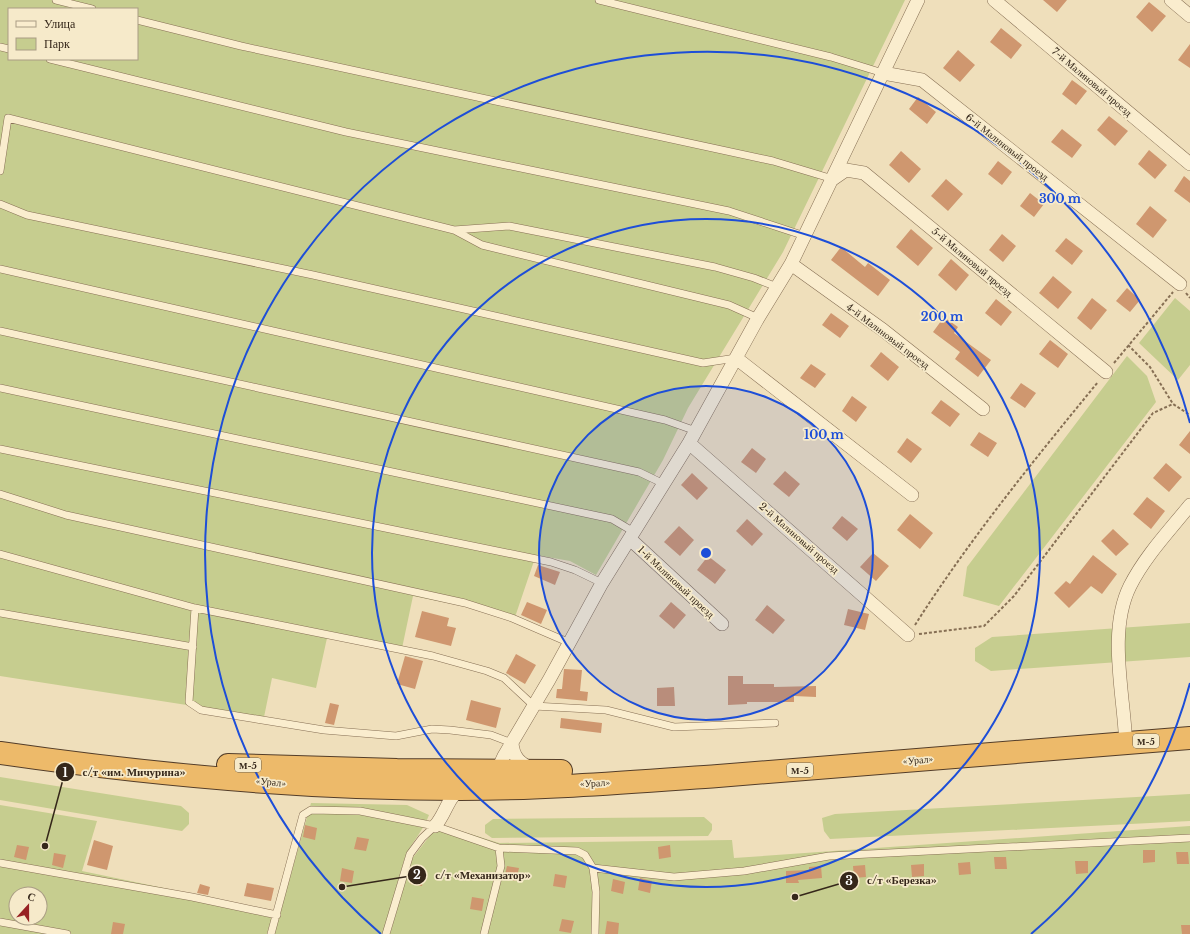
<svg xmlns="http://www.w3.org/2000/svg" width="1190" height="934" font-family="'Libre Baskerville',serif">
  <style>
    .green { fill: #c6cd8f; fill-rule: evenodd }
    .building { fill: #cf976f }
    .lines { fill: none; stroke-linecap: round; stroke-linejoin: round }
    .service-casing { stroke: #866f54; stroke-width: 8 }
    .minor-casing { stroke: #866f54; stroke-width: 14 }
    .trunk-casing { stroke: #533d29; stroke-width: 24 }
    .path { stroke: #866f54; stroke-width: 2; stroke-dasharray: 3 2; stroke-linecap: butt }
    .service { stroke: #faedce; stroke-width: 7 }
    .minor { stroke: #faedce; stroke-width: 13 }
    .trunk { stroke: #edba6a; stroke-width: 22 }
    .ring { fill: none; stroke: #1d4ed8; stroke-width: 2 }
    .labels { text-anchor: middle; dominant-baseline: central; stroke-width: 3.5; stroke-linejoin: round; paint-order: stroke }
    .shield { fill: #f6eaca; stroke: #6f624f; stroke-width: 1 }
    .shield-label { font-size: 9px; font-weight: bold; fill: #35271a }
    .street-label { font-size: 10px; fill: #35271a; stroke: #f6eaca }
    .centre { fill: #1d4ed8; stroke: #f6eaca; stroke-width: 2 }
    .ring-label { font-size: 12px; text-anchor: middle; font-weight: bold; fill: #1d4ed8; stroke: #f6eaca; stroke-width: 3.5; stroke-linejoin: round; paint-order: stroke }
    .leader { fill: none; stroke: #35271a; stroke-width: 1.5 }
    .callout-dot { fill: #35271a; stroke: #f6eaca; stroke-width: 1.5 }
    .mark-label { font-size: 12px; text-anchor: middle; font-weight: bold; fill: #fff }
    .callout-label { font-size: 11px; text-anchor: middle; font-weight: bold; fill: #35271a; stroke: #f6eaca; stroke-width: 3.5; stroke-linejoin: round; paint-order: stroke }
  </style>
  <rect width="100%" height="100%" fill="#efdfbb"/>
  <path class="green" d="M0 0H905L783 252 688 408 663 460 596 575 570 561 536 555 514 620 463 606 413 596 401 653 327 638 316 688 272 678 264 717 0 676ZM9 9H137V59H9Z
    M1175 298 1190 311V365L1178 380 1139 343Z
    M1127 356 1147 376 1156 402 999 606 963 596 967 567Z
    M1190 623V657L991 671 975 661V648L992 637Z
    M0 777 181 806 189 813V824L182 831 0 800Z
    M1190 794V821L830 839 824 831 822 818 835 814Z
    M311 803 407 805 429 815C423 831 412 842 405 857L383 934H274Z
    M0 805 97 821 82 871 274 911 267 934H0ZM16 894H40V918H16Z
    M704 817 712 824V830L708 836 492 838 485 833V825L493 819Z
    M439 824 499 843 732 840 734 858 1190 826V934H390L411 860Z"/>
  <path class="building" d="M1043 0H1067L1057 12Z
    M1149 2 1166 16 1152 32 1136 17Z
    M1001 28 1022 45 1011 59 990 42Z
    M1190 44V68L1178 60Z
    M958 50 975 65 960 82 943 68Z
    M1072 80 1087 91 1076 105 1062 94Z
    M918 97 936 112 927 124 909 109Z
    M1109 116 1128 131 1115 146 1097 130Z
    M1062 129 1082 145 1072 158 1051 142Z
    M1149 150 1167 165 1155 179 1138 164Z
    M901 151 921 169 909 183 889 165Z
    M998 161 1012 172 1002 185 988 174Z
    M1184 176 1190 181V203L1174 191Z
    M946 179 963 194 948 211 931 196Z
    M1030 193 1044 204 1034 217 1020 206Z
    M1150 206 1167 220 1153 238 1136 224Z
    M911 229 933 248 918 266 896 247Z
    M1002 234 1016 246 1003 262 989 250Z
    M1066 238 1083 251 1072 265 1055 251Z
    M841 247 865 267 868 263 890 280 878 296 831 260Z
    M951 259 969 275 956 291 938 275Z
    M1053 276 1072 292 1058 309 1039 293Z
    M1127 288 1140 300 1130 312 1116 301Z
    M1092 298 1107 310 1091 330 1077 318Z
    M996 299 1012 312 1001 326 985 313Z
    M831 313 849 326 840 338 822 325Z
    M944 317 958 327 954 333 991 360 978 377 955 359 960 352 933 332Z
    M1050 340 1068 354 1058 368 1039 354Z
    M881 352 899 367 888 381 870 366Z
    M811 364 826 374 815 388 800 378Z
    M1021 383 1036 393 1025 408 1010 398Z
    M852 396 867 407 856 422 842 411Z
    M941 400 960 414 950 427 931 413Z
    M1190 431V454L1179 445Z
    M979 432 997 443 988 457 970 445Z
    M907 438 922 449 911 463 897 452Z
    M752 448 766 459 756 473 741 462Z
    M1166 463 1182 477 1169 492 1153 478Z
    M785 471 800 484 789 497 773 484Z
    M692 473 708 488 697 500 681 485Z
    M1147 497 1165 511 1151 529 1133 514Z
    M910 514 933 533 920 549 897 530Z
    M842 516 858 529 847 541 832 528Z
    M747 519 763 534 752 546 736 531Z
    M679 526 694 540 680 556 664 542Z
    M1113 529 1129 544 1116 556 1101 541Z
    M873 553 889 566 876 581 860 567Z
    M1093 555 1117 574 1102 594 1091 586 1069 608 1054 593 1066 581 1070 584Z
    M708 556 726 570 715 584 697 570Z
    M538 565 560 572 555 585 534 576Z
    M527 602 547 610 541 624 521 615Z
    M671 602 686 615 674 629 659 616Z
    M767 605 785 620 773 634 755 620Z
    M848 609 869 614 865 630 844 625Z
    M422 611 449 618 447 626 456 628 451 646 415 637Z
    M516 654 536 665 525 684 506 673Z
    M405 656 423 661 415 689 397 684Z
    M564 669 582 670 580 691 588 692 587 701 556 698 557 689H562Z
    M728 676H743V684H774V687L816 686V697L794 696V702H747V704L728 705Z
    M674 687 675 706H657V688Z
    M471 700 501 708 496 728 466 720Z
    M330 703 339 705 334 725 325 723Z
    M561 718 602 723 601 733 560 728Z
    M305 825 317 828 315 840 303 837Z
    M357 837 369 839 366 851 354 849Z
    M94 840 113 846 107 870 87 865Z
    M17 845 29 847 26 860 14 857Z
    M670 845 671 857 659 859 658 847Z
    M1143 850H1155V862L1143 863Z
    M1176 852H1188L1189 864H1177Z
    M54 853 66 855 63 868 52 865Z
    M994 857H1006L1007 869H995Z
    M1075 861H1088V873L1076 874Z
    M970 862 971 874 959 875 958 863Z
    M924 864V876L912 877 911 865Z
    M865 865 866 877 854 878 853 866Z
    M507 866 519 868 516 881 504 878Z
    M821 866 822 878 798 880 799 883H786V871L809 870V867Z
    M342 868 354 871 352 883 340 881Z
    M412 872 424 874 422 886 410 884Z
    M555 874 567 876 565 888 553 886Z
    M640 878 652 881 650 893 638 890Z
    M613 879 625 882 623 894 611 891Z
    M247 883 274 888 271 901 244 896Z
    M200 884 210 887 208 895 197 893Z
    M472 897 484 899 482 911 470 909Z
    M562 919 574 921 571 933 559 931Z
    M607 921 619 923 618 934H605Z
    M113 922 125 924 123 934H111Z
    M1181 925H1190V934H1182Z"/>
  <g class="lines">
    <g class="service-casing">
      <path id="service" d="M56 0 92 9
        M599 0 831 57 883 73
        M137 20 241 46 773 161 833 179
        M0 47 9 49
        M50 59 346 132 729 211 805 236
        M0 171 8 118 454 230 482 245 729 305 758 318
        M0 204 27 215 313 275 703 363 736 358
        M454 230 509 226 715 267 754 278 777 287
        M0 269 665 420 696 431
        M0 331 639 472 664 484
        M0 388 612 519 634 532
        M0 449 551 562 575 570 602 583
        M0 494 66 515 465 603 512 618 570 643
        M0 554 195 608 433 656 487 671 504 678 534 706 606 710 674 727 775 723
        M195 608 189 702 201 710 324 730 396 736 432 729 450 730 491 735 512 743
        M0 613 193 647
        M0 863 192 897 277 915
        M593 868 596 892 595 934
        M0 922 67 934
        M271 934 303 815 311 810 360 811 435 826 499 848 577 851 585 855 593 868 674 877 744 871 829 856 1190 838
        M386 934 410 854 422 838 435 826
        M484 934 501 866 499 848"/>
    </g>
    <g class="minor-casing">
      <path id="minor" d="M994 0 1190 164
        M1171 0 1190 16
        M883 73 922 80 1180 284
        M833 179 846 170 864 173 1106 372
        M791 264 883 330 983 409
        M736 358 912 495
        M689 443 908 635
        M630 539 722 624
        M1125 731C1122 686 1109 628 1130 586 1145 556 1170 530 1190 505
        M512 743C513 757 520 764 533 769
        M498 777V769L504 756 549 680 602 583 689 443 758 318 791 264 918 0
        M435 826C446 814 448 795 462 789"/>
    </g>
    <g class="trunk-casing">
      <path id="trunk" d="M0 753C152 775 306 789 460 789 546 789 632 782 718 776 875 764 1032 750 1190 738
        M228 765 397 770 561 771"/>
    </g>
    <path class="path" d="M1186 293 1190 298
      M1128 345 1150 367 1173 404
      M1114 363 1173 292
      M915 625C969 540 1034 460 1098 382
      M919 634 984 626 1014 596 1153 413 1173 404 1190 415"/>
    <use href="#service" class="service"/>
    <use href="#minor" class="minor"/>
    <use href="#trunk" class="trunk"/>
  </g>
  <circle cx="706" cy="553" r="167" fill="#1d4ed8" fill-opacity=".12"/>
  <g class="ring">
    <circle cx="706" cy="553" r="167"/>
    <circle cx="706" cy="553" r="334"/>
    <path d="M1190 683A501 501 0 0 1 1031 934M381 934A501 501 0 1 1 1190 423"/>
  </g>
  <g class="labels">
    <g class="shield">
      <rect x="1133" y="734" width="26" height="14" rx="3"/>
      <rect x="235" y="758" width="26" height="14" rx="3"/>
      <rect x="787" y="763" width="26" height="14" rx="3"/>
    </g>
    <g class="shield-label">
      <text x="1146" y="741">М-5</text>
      <text x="248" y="765">М-5</text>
      <text x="800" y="770">М-5</text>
    </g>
    <g class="street-label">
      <text transform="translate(1092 82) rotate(40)">7-й Малиновый проезд</text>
      <text transform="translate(1007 147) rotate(38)">6-й Малиновый проезд</text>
      <text transform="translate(972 262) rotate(40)">5-й Малиновый проезд</text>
      <text transform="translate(888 336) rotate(37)">4-й Малиновый проезд</text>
      <text transform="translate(799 538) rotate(41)">2-й Малиновый проезд</text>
      <text transform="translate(676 582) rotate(43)">1-й Малиновый проезд</text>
      <text transform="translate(918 760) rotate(-5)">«Урал»</text>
      <text transform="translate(271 782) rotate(5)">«Урал»</text>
      <text transform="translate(595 783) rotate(-3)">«Урал»</text>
    </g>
  </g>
  <circle cx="706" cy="553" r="6" class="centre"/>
  <g class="ring-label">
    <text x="1060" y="203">300 m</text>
    <text x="942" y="321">200 m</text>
    <text x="824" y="439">100 m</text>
  </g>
  <path class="leader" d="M45 846L65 772M342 887L417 875M795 897L849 881"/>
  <g class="callout-dot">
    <circle cx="45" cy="846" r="4"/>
    <circle cx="342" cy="887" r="4"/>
    <circle cx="795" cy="897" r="4"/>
    <circle cx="65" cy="772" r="10"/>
    <circle cx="417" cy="875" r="10"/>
    <circle cx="849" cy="881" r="10"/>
  </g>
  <g class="mark-label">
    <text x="65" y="777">1</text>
    <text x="417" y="879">2</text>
    <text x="849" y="885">3</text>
  </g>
  <g class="callout-label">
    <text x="134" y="776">с/т «им. Мичурина»</text>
    <text x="483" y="879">с/т «Механизатор»</text>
    <text x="902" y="884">с/т «Березка»</text>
  </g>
  <rect x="8" y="8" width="130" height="52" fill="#f6eaca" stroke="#a99c84"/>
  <rect x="16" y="21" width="20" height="6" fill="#faedce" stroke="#a99c84"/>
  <text x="44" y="28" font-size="12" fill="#35271a">Улица</text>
  <rect x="16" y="38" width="20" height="12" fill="#c6cd8f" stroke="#a99c84"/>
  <text x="44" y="48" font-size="12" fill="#35271a">Парк</text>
  <g transform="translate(28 906) rotate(21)"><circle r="19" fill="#f6eaca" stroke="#a99c84"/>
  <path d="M0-3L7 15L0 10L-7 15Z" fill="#982223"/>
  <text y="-6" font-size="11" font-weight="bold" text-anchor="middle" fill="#35271a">С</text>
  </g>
</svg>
